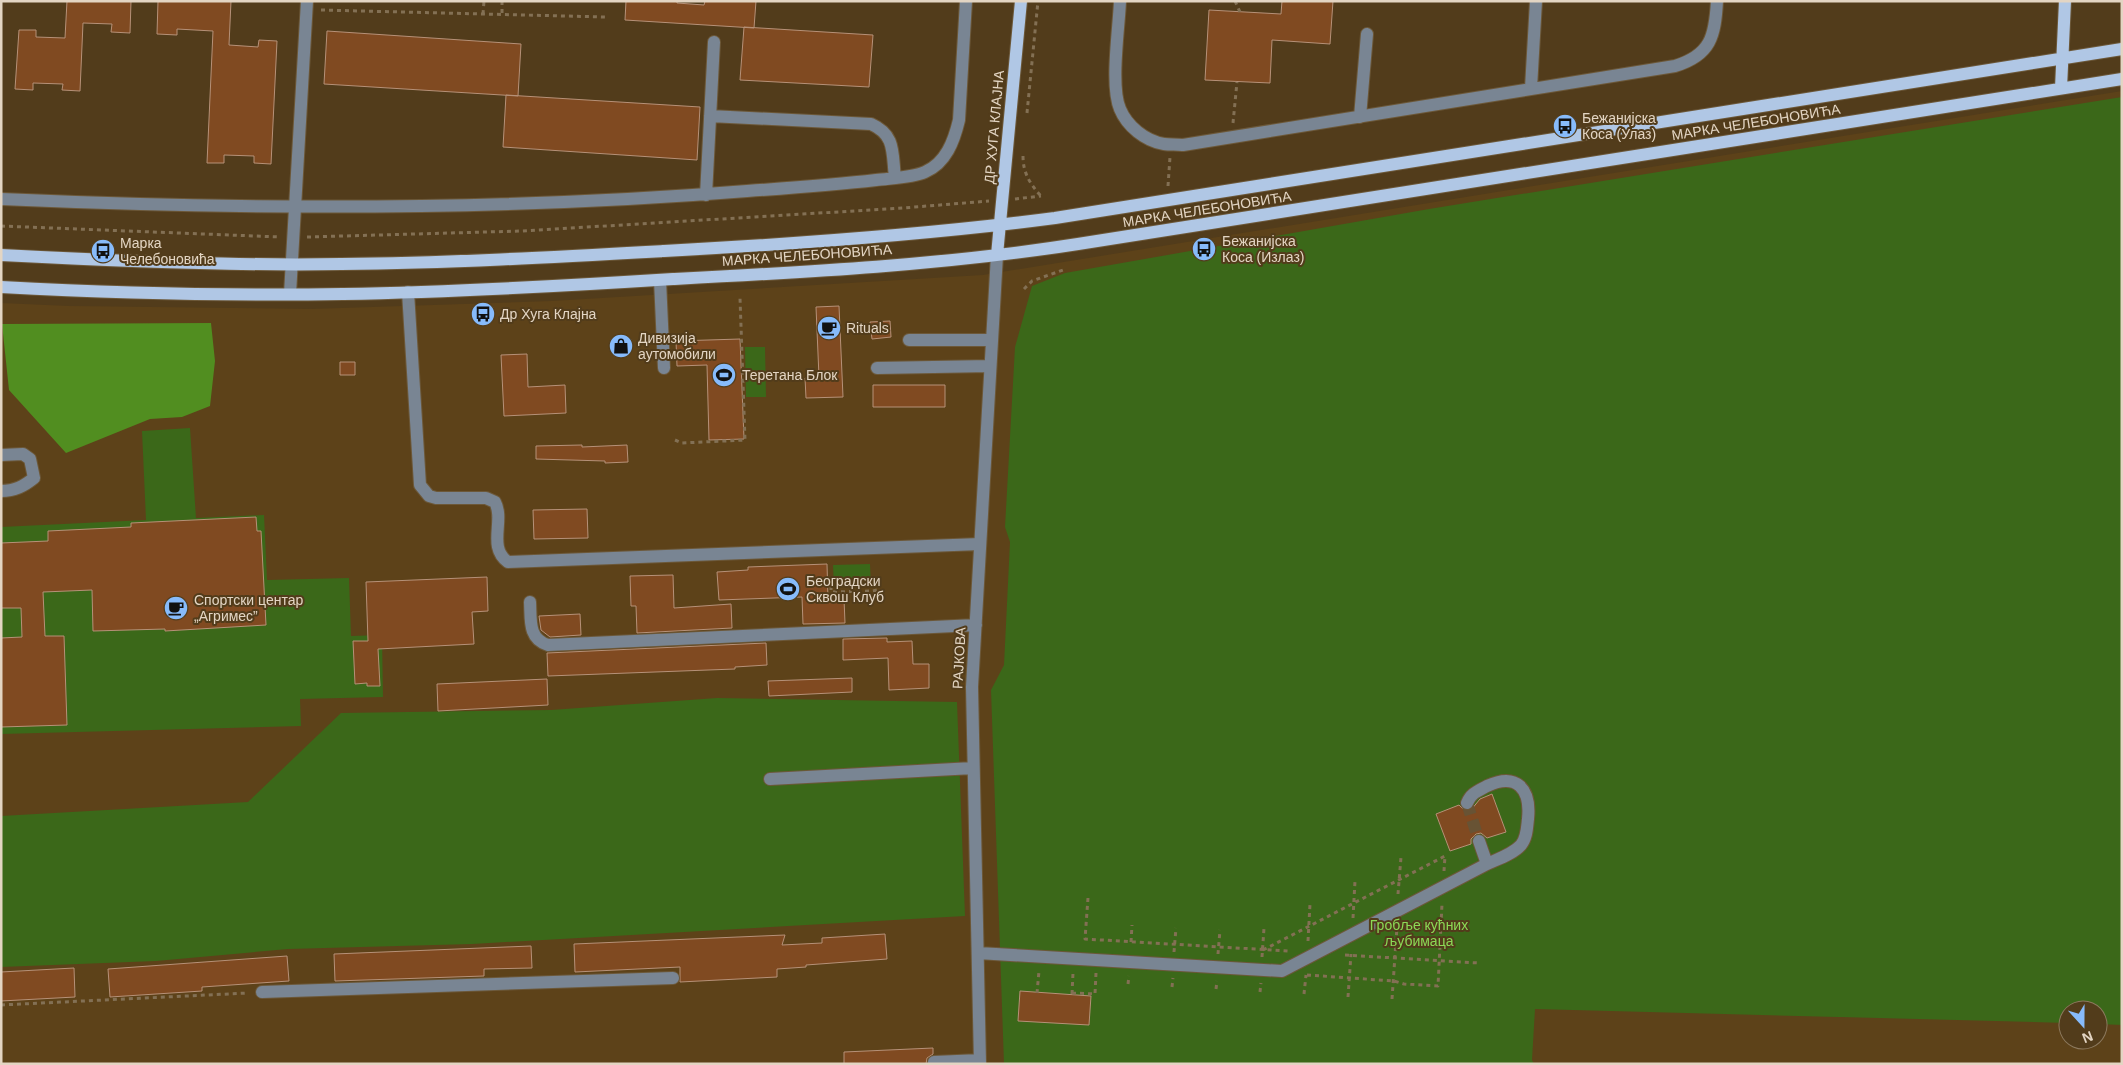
<svg xmlns="http://www.w3.org/2000/svg" width="2123" height="1065" font-family="Helvetica,sans-serif">
  <style>
    .built { fill: #5d4219; fill-rule: evenodd }
    .green { fill: #3b6819 }
    .forest { fill: #518e20 }
    .building { fill: #804a21; stroke: #b69178 }
    .lines { fill: none; stroke-linecap: round; stroke-linejoin: round }
    .minor-tunnel { stroke: #685334; stroke-width: 12; stroke-dasharray: 12 6; stroke-linecap: butt }
    .minor-casing { stroke: #6c5839; stroke-width: 14 }
    .major-casing { stroke: #6c5839; stroke-width: 14 }
    .path { stroke: #837054; stroke-width: 3; stroke-dasharray: 4 4; stroke-linecap: butt }
    .minor { stroke: #798593; stroke-width: 12 }
    .major { stroke: #b0c7e5; stroke-width: 12 }
    .labels { text-anchor: middle; dominant-baseline: central; stroke-width: 4; stroke-linejoin: round; paint-order: stroke }
    .poi-label { font-size: 14px; fill: #e3d5c3; stroke: #523c1b; text-anchor: start }
    .street-label { font-size: 14px; fill: #e3d5c3; stroke: #523c1b }
    .park-label { font-size: 14px; fill: #8bda56; stroke: #523c1b }
  </style>
  <rect width="100%" height="100%" fill="#523c1b"/>
  <path class="built" d="M2122 91V1064H1V303L69 306 311 309 552 301 983 275ZM2068 1010H2098V1040H2068Z"/>
  <path class="green" d="M2122 97V1025L2098 1024V1010H2068V1023L1535 1009 1532 1060 1534 1064H1004L991 690 1004 665 1010 542 1005 527 1015 347 1032 286 1065 273 1429 209Z
    M745 347H765L766 397H746Z
    M190 428 196 518 264 515 267 580 349 578 351 636 382 635 383 697 300 699 301 726 1 734V527L146 520 142 431Z
    M870 564 871 586 834 587 833 565Z
    M717 698 957 702 965 916 472 944 288 949 156 961 1 967V816L248 802 341 713 551 710Z"/>
  <path class="forest" d="M211 323 215 361 210 406 182 417 150 419 66 453 9 390 2 324Z"/>
  <path class="building" d="M67 1H131L130 33 111 32 112 24 83 23 80 91 62 90 63 84 33 83V90L15 89 19 30H36V37L65 38Z
    M158 1H231L229 45 258 47 259 40 277 41 271 164 254 163V156L224 155V163H207L213 31 177 29V35L157 34Z
    M626 1H677V3L704 5 705 1H756L754 28 625 20Z
    M1282 1H1333L1330 44 1272 40 1270 83 1205 80 1209 10 1281 14Z
    M744 27 873 35 869 87 740 80Z
    M327 31 521 44 518 96 324 84Z
    M506 95 700 107 697 160 503 147Z
    M839 306 843 397 806 398 805 378 819 377 816 307Z
    M890 321 891 337 872 339 870 322Z
    M740 339 744 439 709 440 707 365 677 366 676 341Z
    M527 354 528 387 565 385 566 413 504 416 501 355Z
    M340 362H355V375H340Z
    M873 385H945V407H873Z
    M582 445V447L627 445 628 462 605 463V461L536 459V446Z
    M587 509 588 538 534 539 533 510Z
    M256 517 257 531H261L266 625 165 631V629L93 631 92 590 43 592 45 636H64L67 725 1 727V638L22 637 21 608H1V543L48 541V531L131 527V523Z
    M827 564 828 599H844L845 623 803 624 802 597 719 600 717 572 748 570V567Z
    M673 575 674 608 731 604 732 628 637 633 636 606H631L630 576Z
    M487 577 488 611 472 612 474 644 378 649 380 686H367V683L355 684 353 641H368L366 582Z
    M580 614 581 635 550 637 541 630 539 616Z
    M887 638V642L912 641 913 664H929V688L889 690 888 658 843 660V639Z
    M766 643 767 665 735 667V669L548 676 547 653Z
    M852 678V692L769 696 768 681Z
    M547 679 548 705 438 711 437 684Z
    M1492 794 1506 832 1487 838 1481 833 1476 834 1471 839V844L1450 851 1436 814 1459 805 1464 810H1471L1480 799Z
    M885 934 887 959 806 965V967L777 969V977L680 982V967L575 972 574 944 785 935 782 945 822 943V938Z
    M531 946 532 968 484 969V976L335 981 334 954Z
    M287 956 289 981 202 987V991L110 997 108 969Z
    M74 968 75 997 1 1001V972Z
    M1020 991 1091 996 1089 1025 1018 1021Z
    M933 1048V1054L927 1058 926 1064H844V1052Z"/>
  <g class="lines">
    <path class="minor-tunnel" d="M1467 803 1479 841"/>
    <g class="minor-casing">
      <path id="minor" d="M1120 1C1119 28 1110 86 1120 109 1127 126 1145 141 1164 144 1170 145 1177 144 1183 145L1675 66C1711 55 1715 36 1717 1
        M1531 88 1536 1
        M710 116 871 124C896 135 892 153 895 178
        M1360 117 1367 34
        M706 195 714 42
        M1 199C250 210 499 211 747 191 790 188 833 185 876 180 891 178 911 178 925 172 946 163 954 141 959 120L966 1
        M660 280 664 368
        M408 292 420 485 429 496 436 498H486L495 502C505 521 487 547 508 562L980 544
        M290 294 307 1
        M909 340H992
        M877 368 990 366
        M1 455 23 454 30 459 34 478C24 486 15 491 1 491
        M530 602C531 620 528 639 548 645L976 625
        M770 779 973 768
        M1467 803C1471 793 1478 791 1487 786 1517 772 1531 789 1528 819 1527 827 1527 838 1521 845 1513 854 1498 859 1487 864L1479 841
        M978 953 1282 971 1487 864
        M262 992 673 978
        M934 1062 980 1060
        M980 1064 972 687 997 255"/>
    </g>
    <g class="major-casing">
      <path id="major" d="M2061 88 2065 1
        M1 255C114 261 228 266 341 264 449 263 556 257 664 251 795 244 926 235 1055 218L2122 49
        M997 255 1021 1
        M1 287C115 293 229 296 343 294 453 292 563 286 673 279 808 272 944 265 1078 244L2122 79"/>
    </g>
    <path class="path" d="M502 1V14
      M1235 1 1240 12
      M321 10 605 17
      M483 14 484 1
      M1027 113 1038 1
      M1233 123 1237 82
      M1023 156C1023 173 1030 184 1041 196
      M1168 186 1170 157
      M1015 199 1041 196
      M1 226 280 237
      M307 237 522 231 903 208 989 201
      M1024 289 1032 281 1063 270
      M675 440 682 443 745 440 740 298
      M828 581H831V592L873 591 877 590V578
      M1398 894 1401 857
      M1088 898 1085 939 1288 951
      M1353 918 1355 881
      M1308 941 1310 904
      M1131 942 1132 925
      M1263 950 1445 856 1444 871
      M1174 952 1176 928
      M1218 954 1220 930
      M1345 955 1479 963
      M1262 957 1264 928
      M1307 975 1394 981 1404 984 1438 986 1442 904
      M1128 984 1129 976
      M1172 987 1173 978
      M1216 989 1217 981
      M1260 992 1261 983
      M1037 993 1039 971
      M1072 993 1095 994 1096 973
      M1072 994 1073 973
      M1304 994 1306 975
      M1348 997 1351 954
      M1392 999 1397 927
      M1 1005 248 993"/>
    <use href="#minor" class="minor"/>
    <use href="#major" class="major"/>
  </g>
  <defs>
    <g id="bus-disc" transform="scale(1.25)"><circle r="9.5" fill="#87bbfb" stroke="#523c1b"/><path d="M-5-6H5V4H4V6H2V4H-2V6H-4V4H-5ZM-3.5-4V0h7V-4ZM-3.5 1.2v1.5H-2V1.2ZM2 1.2v1.5H3.5V1.2Z" fill="#111"/></g>
    <g id="cafe-disc" transform="scale(1.25)"><circle r="9.5" fill="#87bbfb" stroke="#523c1b"/><path d="M-5.5-4.5H6V0H3Q3 3.5 0 3.5H-2.5Q-5.5 3.5-5.5 0ZM3-3.2v2h1.7v-2ZM-6 4.5H4V6H-6Z" fill="#111"/></g>
    <g id="shop-disc" transform="scale(1.25)"><circle r="9.5" fill="#87bbfb" stroke="#523c1b"/><path d="M-5-2.5h2.3a2.7 3.5 0 0 1 5.4 0H5L5.5 6h-11ZM-1.5-2.5h3a1.5 2.3 0 0 0-3 0Z" fill="#111"/></g>
    <g id="stadium-disc" transform="scale(1.25)"><circle r="9.5" fill="#87bbfb" stroke="#523c1b"/><path d="M0-5a6.5 5 0 1 0 0 10a6.5 5 0 1 0 0-10ZM-3.5-1.8h7v3.6h-7Z" fill="#111"/></g>
  </defs>
  <g fill-rule="evenodd">
    <use href="#bus-disc" x="1565" y="126"/>
    <use href="#bus-disc" x="1204" y="249"/>
    <use href="#bus-disc" x="103" y="251"/>
    <use href="#bus-disc" x="483" y="314"/>
    <use href="#cafe-disc" x="829" y="328"/>
    <use href="#shop-disc" x="621" y="346"/>
    <use href="#stadium-disc" x="724" y="375"/>
    <use href="#stadium-disc" x="788" y="589"/>
    <use href="#cafe-disc" x="176" y="608"/>
  </g>
  <g class="labels">
    <g class="poi-label">
      <text x="1582" y="118">Бежанијска<tspan x="1582" dy="16">Коса (Улаз)</tspan></text>
      <text x="1222" y="241">Бежанијска<tspan x="1222" dy="16">Коса (Излаз)</tspan></text>
      <text x="120" y="243">Марка<tspan x="120" dy="16">Челебоновића</tspan></text>
      <text x="500" y="314">Др Хуга Клајна</text>
      <text x="846" y="328">Rituals</text>
      <text x="638" y="338">Дивизија<tspan x="638" dy="16">аутомобили</tspan></text>
      <text x="742" y="375">Теретана Блок</text>
      <text x="806" y="581">Београдски<tspan x="806" dy="16">Сквош Клуб</tspan></text>
      <text x="194" y="600">Спортски центар<tspan x="194" dy="16">„Агримес”</tspan></text>
    </g>
    <g class="street-label">
      <text transform="translate(1756 122) rotate(-9)">МАРКА ЧЕЛЕБОНОВИЋА</text>
      <text transform="translate(994 127) rotate(-85)">ДР ХУГА КЛАЈНА</text>
      <text transform="translate(1207 209) rotate(-9)">МАРКА ЧЕЛЕБОНОВИЋА</text>
      <text transform="translate(807 255) rotate(-4)">МАРКА ЧЕЛЕБОНОВИЋА</text>
      <text transform="translate(959 658) rotate(-87)">РАЈКОВА</text>
    </g>
    <g class="park-label">
      <text x="1419" y="925">Гробље кућних<tspan x="1419" dy="16">љубимаца</tspan></text>
    </g>
  </g>
  <rect width="2123" height="1065" fill="none" stroke="#e3d5c3" stroke-width="5"/>
  <g transform="translate(2083 1025) rotate(159)"><circle r="24" fill="#523c1b" stroke="#8c795e"/>
  <path d="M0-4L9 19L0 12L-9 19Z" fill="#87bbfb"/>
  <text y="-8" font-size="14" font-weight="bold" text-anchor="middle" fill="#e3d5c3">N</text>
  </g>
</svg>
